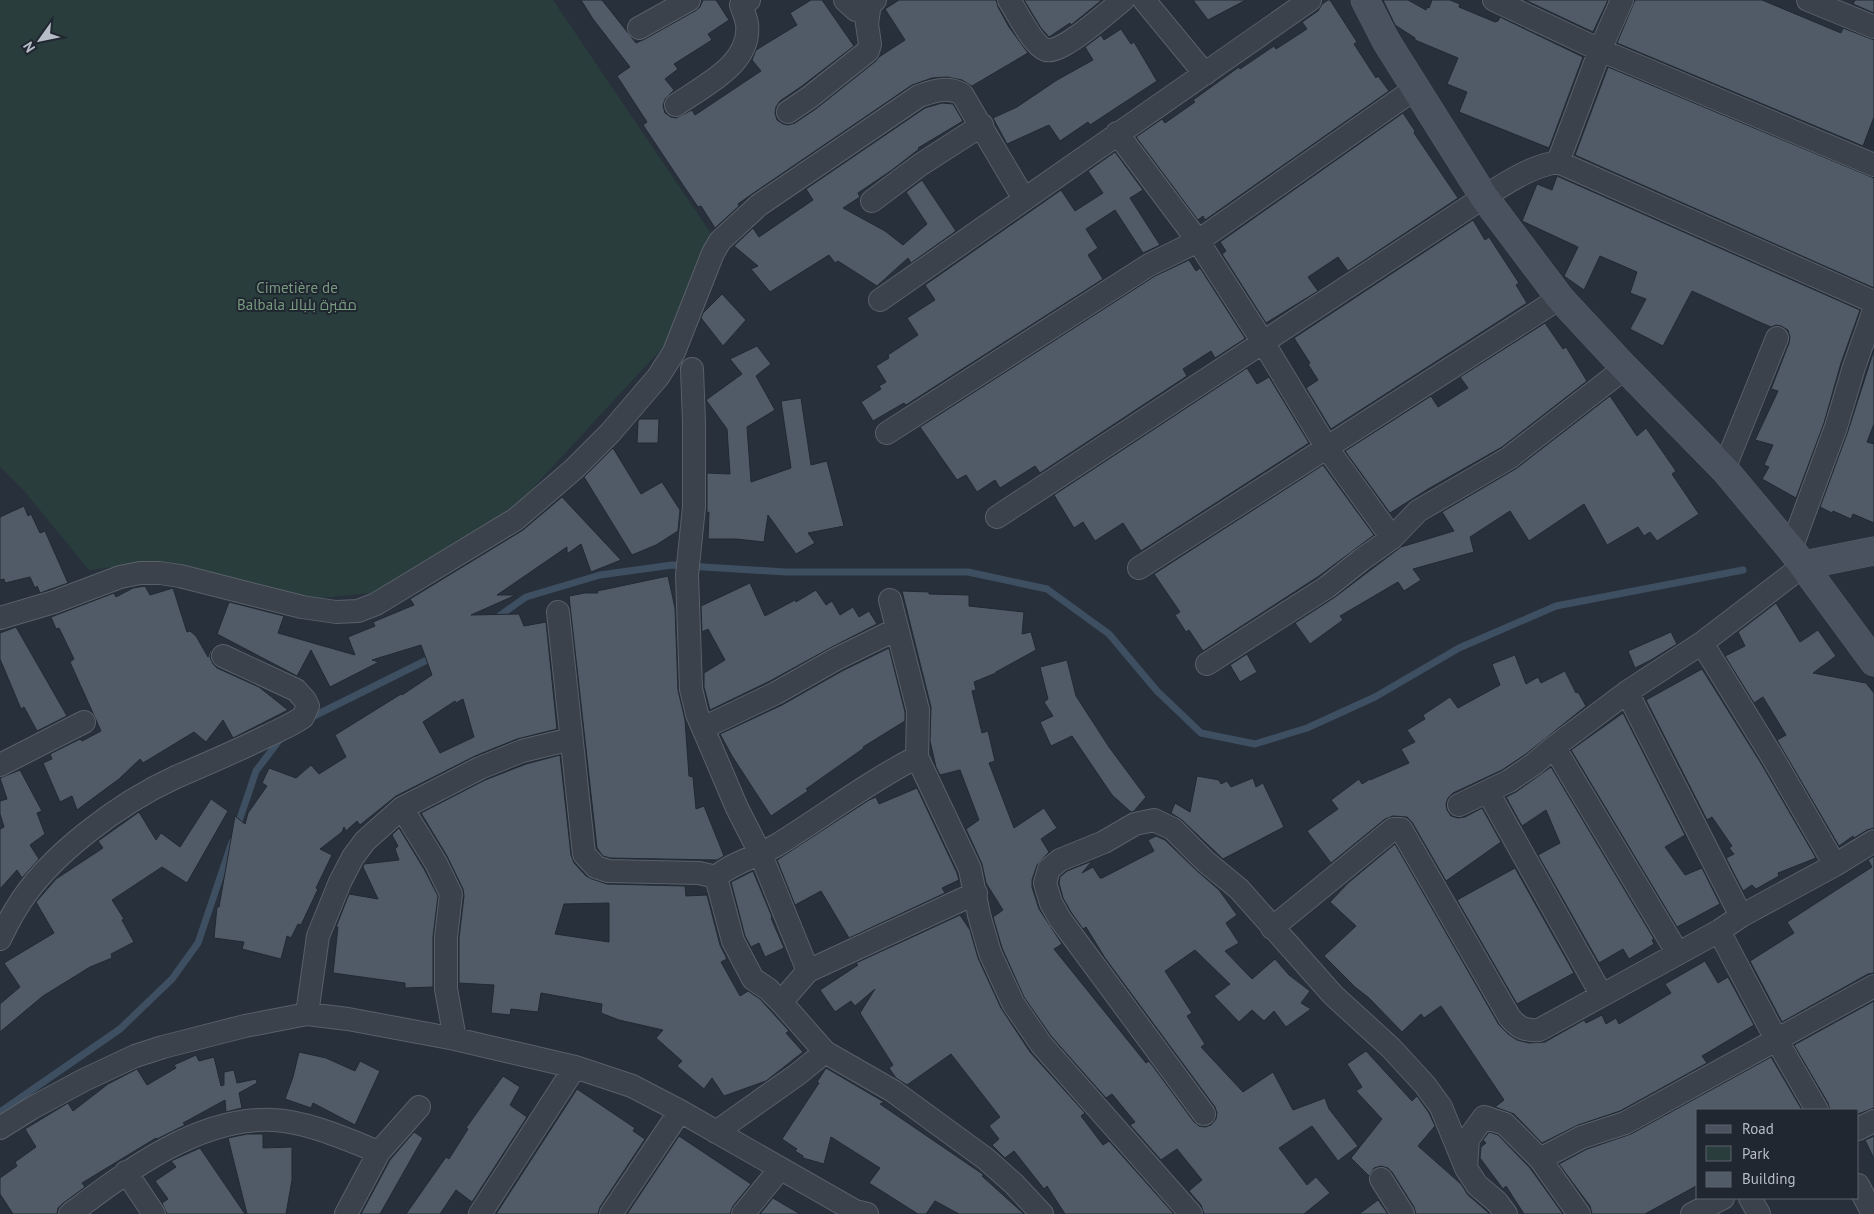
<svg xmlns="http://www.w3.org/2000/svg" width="1874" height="1214" font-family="'PT Sans',Cairo,sans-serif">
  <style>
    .green { fill: #2a3d3d }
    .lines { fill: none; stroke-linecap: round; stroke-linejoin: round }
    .stream { stroke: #3f4f62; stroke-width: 7 }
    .building { fill: #505b67; stroke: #222933; fill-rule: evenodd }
    .street-casing { stroke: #59606a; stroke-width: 24 }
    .secondary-casing { stroke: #59606a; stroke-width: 29 }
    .street { stroke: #3b424c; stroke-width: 22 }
    .secondary { stroke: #49525e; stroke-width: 28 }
    .labels { text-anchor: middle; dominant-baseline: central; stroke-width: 4; stroke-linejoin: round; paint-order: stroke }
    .park-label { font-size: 15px; fill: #789a7f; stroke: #202731 }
  </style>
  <rect width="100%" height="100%" fill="#27303b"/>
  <path class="green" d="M0 0H553L710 232 701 306 519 503 389 591 283 602 155 562 89 570 25 492 0 467Z"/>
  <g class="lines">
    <path class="stream" d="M495 619 526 597 600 575 672 565 786 572H968L1047 589 1109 634 1157 691 1201 733 1255 744 1307 728 1375 697 1459 648 1556 606 1743 570
      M308 719 435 656
      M237 827 256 771 281 738
      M0 1112 120 1029 172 979 198 943 232 842"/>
  </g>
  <path class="building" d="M581 0H602L636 43 645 39 695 11 700 7 703 0H716L729 20 708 34 712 40 674 64 678 69 665 79 674 90 665 99 663 106 665 113 671 117 676 118 692 110 695 115 761 71 752 60 756 50 797 25 790 13 811 0H822L854 46 802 86 780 101 776 107 775 113 777 120 783 124 788 125 795 123 817 108 876 61 879 57 905 40 885 9 899 0H996L998 7 1009 27 1028 53 972 86 962 80 947 77 932 78 912 85 752 194 738 204 739 206 715 228 701 206 698 207 683 185 643 125 647 122 617 76 630 67 593 19Z
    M1024 0H1102L1071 25 1070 23 1049 37 1041 28Z
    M1193 0H1246L1208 20Z
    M1328 0H1330L1357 42 1354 44 1376 78 1378 76 1389 91 1205 220 1203 216 1198 220 1136 137 1162 119 1165 123 1195 102 1193 100 1239 67 1240 69 1274 46 1276 49 1307 29 1302 22 1318 11 1322 4Z
    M1383 0H1408L1426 10 1427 7 1429 8 1432 0H1450L1460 4 1459 7 1495 22 1498 21 1500 17 1583 57 1549 148 1459 112 1467 92 1447 84 1458 58 1415 40V38L1395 25Z
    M1525 0H1608L1593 32Z
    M1635 0H1762L1841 33 1843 28 1874 40V117L1863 146 1617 43Z
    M1855 0H1874V13L1853 4Z
    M1121 29 1131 44 1134 42 1157 81 1090 125 1088 122 1060 141 1049 125 1007 144 993 118 1017 107 1057 80 1093 60 1085 47 1101 35 1104 40Z
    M1608 67 1874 178V288L1575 155Z
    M942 103 953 104 963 121 918 148 919 149 892 170 858 193 860 197 843 208 885 231 903 245 927 224 906 192 922 180 956 231 911 263 908 258 877 286 838 261 835 263 829 255 770 292 751 269 758 266 734 246 753 228 759 237 813 200 806 189 925 108Z
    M1403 113 1415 131 1414 133 1458 198 1348 271 1338 257 1308 277 1318 291 1266 323 1222 254 1226 251 1220 242Z
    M1115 152 1143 190 1130 198 1160 245 1143 253 1115 210 1086 229 1098 248 1088 255 1103 279 906 405 904 403 873 421 861 402 881 389 879 386 886 382 876 366 889 358 888 355 918 335 907 318 935 300 925 285 1061 190 1075 211 1103 193 1088 171Z
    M1557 176 1860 310 1841 363 1824 423 1796 498 1762 479 1769 467 1764 465 1773 445 1755 440 1778 391 1771 389 1789 343 1790 337 1788 330 1781 326 1776 325 1771 327 1755 320 1692 291 1663 346 1630 329 1646 299 1630 293 1637 272 1600 256 1584 290 1564 276 1578 247 1522 221 1537 184 1552 190Z
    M1473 220 1485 240 1489 237 1519 283 1516 285 1527 303 1331 429 1306 388 1318 380 1308 364 1310 363 1294 338Z
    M1189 260 1196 271 1200 268 1245 338 1243 340 1215 358 1211 351 1183 369 1187 376 1040 473 1035 466 1000 488 995 480 977 492 966 475 957 480 920 427 1155 276Z
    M722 294 746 320 723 346 701 318 703 313Z
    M1545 323 1563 349 1566 347 1587 381 1502 447 1428 489 1390 513 1345 451 1431 396 1438 407 1468 388 1460 377Z
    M757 346 771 364 756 376 775 410 747 427 751 482 791 468 781 401 801 398 811 465 827 461 844 526 808 533 815 543 796 554 768 515 764 542 736 539H708L709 512 707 513V473L730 474 727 429 706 400 742 374 730 359Z
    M1874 350V424L1867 442 1874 444V523L1853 514 1851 519 1833 511 1832 513 1820 507 1848 431Z
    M1247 368 1257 384 1269 377 1309 443 1141 551 1123 523 1095 541 1083 522 1074 528 1054 495Z
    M1610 396 1637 436 1646 428 1676 471 1672 474 1699 514 1657 541 1650 532 1644 536 1638 527 1607 545 1584 504 1529 541 1510 511 1470 537 1474 552 1413 569 1421 580 1404 591 1398 582 1340 616 1343 620 1310 644 1295 623 1335 597 1401 547 1454 531 1442 512 1517 468Z
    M640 419H659L658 443H637L638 421Z
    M613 448 641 494 662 482 680 510 678 531 656 545 632 555 584 477Z
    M1323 465 1374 535 1319 576 1203 651 1189 630 1186 632 1175 615 1180 612 1154 574Z
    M562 497 621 560 591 572 581 544 567 554V547L497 595H516L471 615 519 614 524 626 546 622 557 729 517 739 475 756 396 796 360 825 357 821 346 831 344 827 342 832 320 849 332 855 316 888 318 889 301 925 298 924 291 938 287 936 281 959 242 949 244 942 214 938 217 907H219L235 816 245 824 248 813 267 786 262 783 269 768 296 778 311 765 319 774 346 757 335 735 401 694 402 695 432 675 421 645 372 660 379 662 330 687 311 650 297 676 217 634 229 602 284 616 278 633 355 655 348 637 375 626 373 622 414 605 410 599 523 530ZM463 699 474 737 440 753 423 722 455 701 456 703Z
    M24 506 28 516 31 514 40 533 45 531 68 583 40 593 37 586 35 588 30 577 5 583 4 579 0 580V517Z
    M668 576 675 608 678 690 685 720 689 776 693 777 696 809 704 806 724 856 717 860 610 858 603 856 597 848 569 596 585 593H598L597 591Z
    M750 583 765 616 795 600 796 602 816 590 826 605 832 601 840 615 853 607 859 617 869 611 877 624 830 648 770 681 710 710 704 687V673L725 660 708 629 702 632 701 606Z
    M145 586 150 595 173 588 187 632 190 631 196 636 208 657 211 648 212 649 210 657 213 664 217 668 259 687 288 710 233 738 223 720 206 742 194 732 143 763 140 759 119 779 77 810 72 796 60 802 43 763 52 759 50 754 80 739 82 741 101 731 70 662 74 659 59 628 56 629 51 617 114 593 116 597 133 588Z
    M902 591 929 592V594L969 595V606L1024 612 1022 634 1031 632 1036 650 996 672V673L974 682 976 690 972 691 982 733 988 731 995 761 989 763 1014 828 1044 808 1057 828 1041 839 1049 852 1037 865 1032 880V887L1039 909 1062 944 1054 949 1146 1063 1149 1061 1194 1122 1199 1126 1205 1127 1211 1125 1216 1119 1217 1113 1215 1107 1105 958 1086 927 1083 929 1071 912 1063 898 1059 883 1060 877 1067 871 1092 861 1082 873 1093 867 1100 878H1102L1154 851 1148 840 1156 836 1165 840 1196 870 1219 890 1237 915 1226 923 1239 943 1225 951 1252 979 1275 959 1289 975 1310 991 1301 1003 1311 1009 1286 1027 1274 1011 1264 1021 1252 1010 1239 1022 1214 996 1230 984 1195 950 1165 971 1192 1013 1187 1016 1205 1044 1201 1047 1243 1092 1273 1072 1293 1110 1325 1098 1329 1109 1358 1146 1338 1161 1312 1126 1279 1148 1307 1185 1316 1177 1330 1193 1304 1214H1204L1201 1205 1189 1191 1202 1180 1177 1149 1161 1160 1130 1125 1135 1122 1112 1094 1106 1098 1051 1036 1024 997 1002 948 993 917 1003 910 986 883 982 864 966 829 979 820 960 770 940 775 936 767 930 741 931 707Z
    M1776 603 1800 642 1818 630 1836 656 1813 673 1866 683 1874 693V828L1867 830 1854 838 1853 836 1839 846 1777 740 1786 735 1763 697 1754 703 1725 656 1745 646 1738 632Z
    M16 627 67 716 37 731 24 707 21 709 0 659V633Z
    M1671 632 1677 644 1651 660 1635 668 1628 651Z
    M889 648 905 712V721L863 747 864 748 806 789 808 791 771 816 732 756 720 734 782 705 842 671Z
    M1247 654 1257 672 1240 682 1230 665Z
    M1515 655 1526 684 1538 677 1541 683 1565 671 1576 693 1578 692 1586 706 1526 754 1502 770 1453 793 1448 798 1446 804 1447 810 1451 816 1458 818 1465 817 1482 808 1501 842 1446 881 1412 822 1407 817 1393 816 1385 819 1331 863 1307 831 1338 809 1331 800 1359 779 1362 784 1370 779V780L1409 763 1401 749 1415 742 1407 730 1425 719 1423 715 1450 697 1458 708 1500 685 1492 664Z
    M1067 660 1076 696 1109 747 1146 797 1134 811 1131 812 1112 795 1072 736 1051 746 1040 722 1053 716 1044 702 1048 699 1040 667Z
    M1702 669 1762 765 1816 858 1778 873 1779 876 1756 889 1752 885 1743 891 1726 858 1734 854 1729 848 1732 846 1712 817 1707 820 1646 700Z
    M1623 713 1685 835 1665 847 1685 875 1702 868 1720 904 1677 927 1571 750Z
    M560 755 571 855 574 863 586 876 592 879 607 884 685 886 686 896 707 895 720 945 727 959 721 962 740 996 748 991 760 999 789 1031 786 1033 803 1052 766 1081 724 1096 712 1078 704 1089 677 1066 682 1061 656 1038 663 1030 619 1020 601 1013 602 1004 541 993 538 1012 511 1009 510 1015 491 1013 494 985 459 983V938L464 896 463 889 447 856 421 813 485 780 526 764ZM609 903V942L555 934 564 904Z
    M1551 767 1654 939 1652 940 1654 944 1629 959 1623 949 1599 963 1538 855 1560 843 1546 810 1522 826 1506 797 1516 792Z
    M20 770 42 811 37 813 45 834 30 845 39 859 22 878 17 870 0 889V829L4 827 0 814V801L7 799 0 778Z
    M1197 776 1219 780 1221 784 1227 781 1231 787 1253 778 1256 787 1263 783 1284 827 1223 859 1182 820 1171 813 1175 803 1190 812Z
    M917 788 957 873 959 880 942 888 945 893 849 938 821 891 795 905 777 860 869 800 876 797 879 804Z
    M211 799 228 811 187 883 162 867 112 900 124 919 122 920 134 942 111 954 112 958 90 967 43 996 0 1032V1004L20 987 4 963 54 933 36 902 56 879 103 848 98 841 139 812 156 840 161 833 180 847Z
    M399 828 424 869 438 896 433 937V987L405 988V983L333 973 338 927H336L349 894 378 899 363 867 364 864 399 860 395 849 398 846 392 835Z
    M1395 844 1499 1025 1508 1034 1517 1040 1529 1043 1545 1042 1584 1020 1586 1023 1602 1015 1606 1024 1616 1018 1619 1024 1671 993 1665 984 1705 961 1718 983 1728 977 1754 1025 1702 1056 1707 1063 1620 1111 1578 1125 1542 1143 1514 1114 1495 1107 1504 1100 1441 1006 1424 1018 1421 1014 1402 1032 1369 998 1355 987 1324 956 1356 926 1330 902 1348 883Z
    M1874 856V973L1868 974 1782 1022 1750 961 1794 933 1787 922 1872 867 1868 860Z
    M1515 868 1574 973 1517 1004 1457 900Z
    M753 871 772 917 771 918 784 948 765 957 759 943 751 947 745 936 731 882Z
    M960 915 970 930 978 958 1001 1008 1030 1052 1085 1113 1081 1116 1103 1145 1109 1141 1174 1214H1065L1047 1186 1044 1189 1014 1151 1005 1158 992 1145 999 1139 989 1126 1000 1117 951 1054 907 1085 896 1078 889 1068 893 1065 860 1013 875 989 855 1006 851 1001 835 1012 820 990 858 965 856 963Z
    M1874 1001V1108L1858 1114V1110H1830L1828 1103 1794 1045Z
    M1366 1051 1412 1101 1417 1096 1429 1113 1435 1126 1418 1146 1461 1184 1468 1195 1490 1214H1416L1414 1207 1392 1172 1388 1168 1381 1166 1374 1168 1369 1176 1351 1158 1382 1119 1356 1091 1362 1087 1347 1064Z
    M299 1052 326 1058 355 1071 360 1061 380 1071 355 1125 313 1103 311 1108 285 1099 293 1077Z
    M196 1055 199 1061 214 1057 221 1086 224 1085V1072L234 1070 237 1083 256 1079 257 1083 239 1093 242 1108 226 1112 225 1100 183 1123 185 1125 157 1139 156 1138 82 1183 85 1187 62 1204 58 1208 57 1214H13L0 1194V1178L17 1166 15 1162 36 1147 25 1129 68 1103 73 1111 108 1084 137 1069 147 1085 176 1068 174 1065Z
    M1771 1057 1802 1110H1698V1185L1645 1214H1592L1590 1206 1559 1164 1587 1149 1631 1134Z
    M826 1068 884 1102 880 1104 984 1175 982 1176 1024 1214H959L935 1201 926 1214H918L869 1183 880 1168 831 1137 824 1164 803 1158V1156L795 1151 797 1149 782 1139 819 1083 817 1082Z
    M503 1076 520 1087 510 1105 527 1117 472 1202 456 1190 440 1214H406L446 1157 449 1159 468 1129 466 1128Z
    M577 1089 635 1128 633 1131 645 1139 600 1207 598 1214H496Z
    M414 1132 423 1138 380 1214H361L390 1160Z
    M1489 1132 1498 1135 1530 1168 1563 1214H1524L1506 1186 1503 1189 1480 1158 1481 1147 1486 1143 1483 1140Z
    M247 1134H263V1148L292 1147V1180L286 1214H247L228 1138Z
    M679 1136 751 1184 733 1206 730 1214H627Z
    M1874 1136V1159L1865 1140Z
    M200 1148 245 1214H167L162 1203 168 1199 155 1181 176 1167 171 1161Z
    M773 1198 800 1214H760Z
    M1378 1200 1388 1214H1359Z"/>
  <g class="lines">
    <g class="street-casing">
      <path id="street" d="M845 0 856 10 860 11 875 0
        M1009 0C1017 12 1033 46 1046 50 1061 55 1110 10 1123 0
        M1144 0 1205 74
        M1494 0 1600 50 1874 165
        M1808 0 1874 27
        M639 28 689 0
        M676 105C703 86 752 64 747 24 746 17 743 11 741 5L749 0
        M788 112 810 97 868 51 870 44 867 24 870 3
        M1117 133 1198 241 1263 342 1327 448 1392 538
        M1558 162 1600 50 1622 0
        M872 201 920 165 982 125
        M880 300 1310 0
        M692 369 694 422V507L687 575 691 689 697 714 737 808 761 855 808 971
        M887 433 1149 265 1198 241 1416 88
        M1724 469 1777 338
        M997 517 1484 197C1506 183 1531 166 1558 162L1874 302
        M1791 549 1836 427 1854 367 1874 310
        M1139 568 1560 298
        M890 600 918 710 917 757 970 869 979 915 990 953 1013 1003 1041 1044 1191 1214
        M558 612 584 854 596 867 608 871 699 873 716 877
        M0 618 54 602 120 577 140 573H160L180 576 302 607 336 612 358 611 376 604 516 519 574 469 610 433 658 377 674 352 713 253 720 241 759 205 919 96C934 91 947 86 962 94L1024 199
        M1702 643 1773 758 1835 865
        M1207 664 1327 587 1361 560 1392 538 1418 511 1509 458 1625 368
        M1627 692 1741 916
        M703 728 776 693 836 659 897 629
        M1554 747 1677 952
        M0 765 84 722
        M1488 792 1601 994
        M1459 805 1509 781 1534 764 1554 747 1627 692 1702 643 1804 565
        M402 808 436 863 451 894 446 937V989L455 1039
        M1272 928 1393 829H1401L1510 1018C1519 1028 1525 1031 1539 1030L1719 931 1741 916 1835 865 1874 841
        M1719 931 1776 1039 1817 1110
        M0 939C5 929 10 918 16 909 47 856 121 802 176 777 206 764 237 751 267 736 279 730 292 725 303 717L308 706 305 700 296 690 223 656
        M781 1002 808 971 976 893
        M307 1014 318 936 340 882 353 857 365 841 402 808 480 768 522 751 571 739
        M825 1052 781 1002 768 989 753 979 733 941 716 877C732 863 758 856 777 845 824 816 868 782 917 757
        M1204 1114 1060 919 1051 903 1045 883 1049 869 1060 860 1104 842 1135 824 1154 820 1173 829 1205 861 1239 889 1333 995 1391 1048 1425 1085 1441 1107 1466 1168 1477 1185 1497 1202 1506 1214
        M0 1128 32 1108 84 1080 135 1056 163 1047 245 1026 307 1014 348 1019 455 1039 575 1067 632 1086 680 1111 855 1211 867 1214
        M1858 1129 1874 1121
        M716 1132 798 1074 825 1052 893 1091 986 1159 1014 1184 1042 1214
        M1540 1159 1579 1214
        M1466 1167 1468 1139 1484 1117 1505 1124 1540 1159 1582 1137 1625 1123 1874 986
        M126 1172 154 1214
        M1381 1179 1403 1214
        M1858 1185 1873 1214
        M1750 1198 1759 1214
        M70 1214C126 1172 199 1116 273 1120 306 1121 348 1140 379 1152
        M346 1214 379 1152 419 1107
        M480 1214 575 1067
        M611 1214 680 1111
        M743 1214 780 1169
        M1692 1214 1723 1198"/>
    </g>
    <g class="secondary-casing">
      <path id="secondary" d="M1365 0 1386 41 1484 197 1560 298 1625 368 1724 469 1791 549 1874 662
        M1804 565 1874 551"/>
    </g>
    <use href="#street" class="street"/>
    <use href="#secondary" class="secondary"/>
  </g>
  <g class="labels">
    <g class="park-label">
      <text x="297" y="287">Cimetière de<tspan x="297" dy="17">Balbala مقبرة بلبالا</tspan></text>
    </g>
  </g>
  <rect x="1696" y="1109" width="162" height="90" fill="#202731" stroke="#5c636d"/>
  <rect x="1706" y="1125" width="25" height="8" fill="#49525e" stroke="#5c636d"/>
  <text x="1742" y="1134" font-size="15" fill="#b7bdc7">Road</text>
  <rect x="1706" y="1146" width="25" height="15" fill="#2a3d3d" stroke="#5c636d"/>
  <text x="1742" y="1159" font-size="15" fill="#b7bdc7">Park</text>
  <rect x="1706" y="1172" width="25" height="15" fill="#505b67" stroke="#5c636d"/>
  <text x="1742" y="1184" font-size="15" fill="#b7bdc7">Building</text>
  <g transform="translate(40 40) rotate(237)" stroke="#202731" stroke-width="4" paint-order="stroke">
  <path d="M0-4L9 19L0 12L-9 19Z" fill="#b7bdc7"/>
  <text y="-8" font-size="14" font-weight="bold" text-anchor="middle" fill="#b7bdc7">N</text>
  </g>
</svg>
